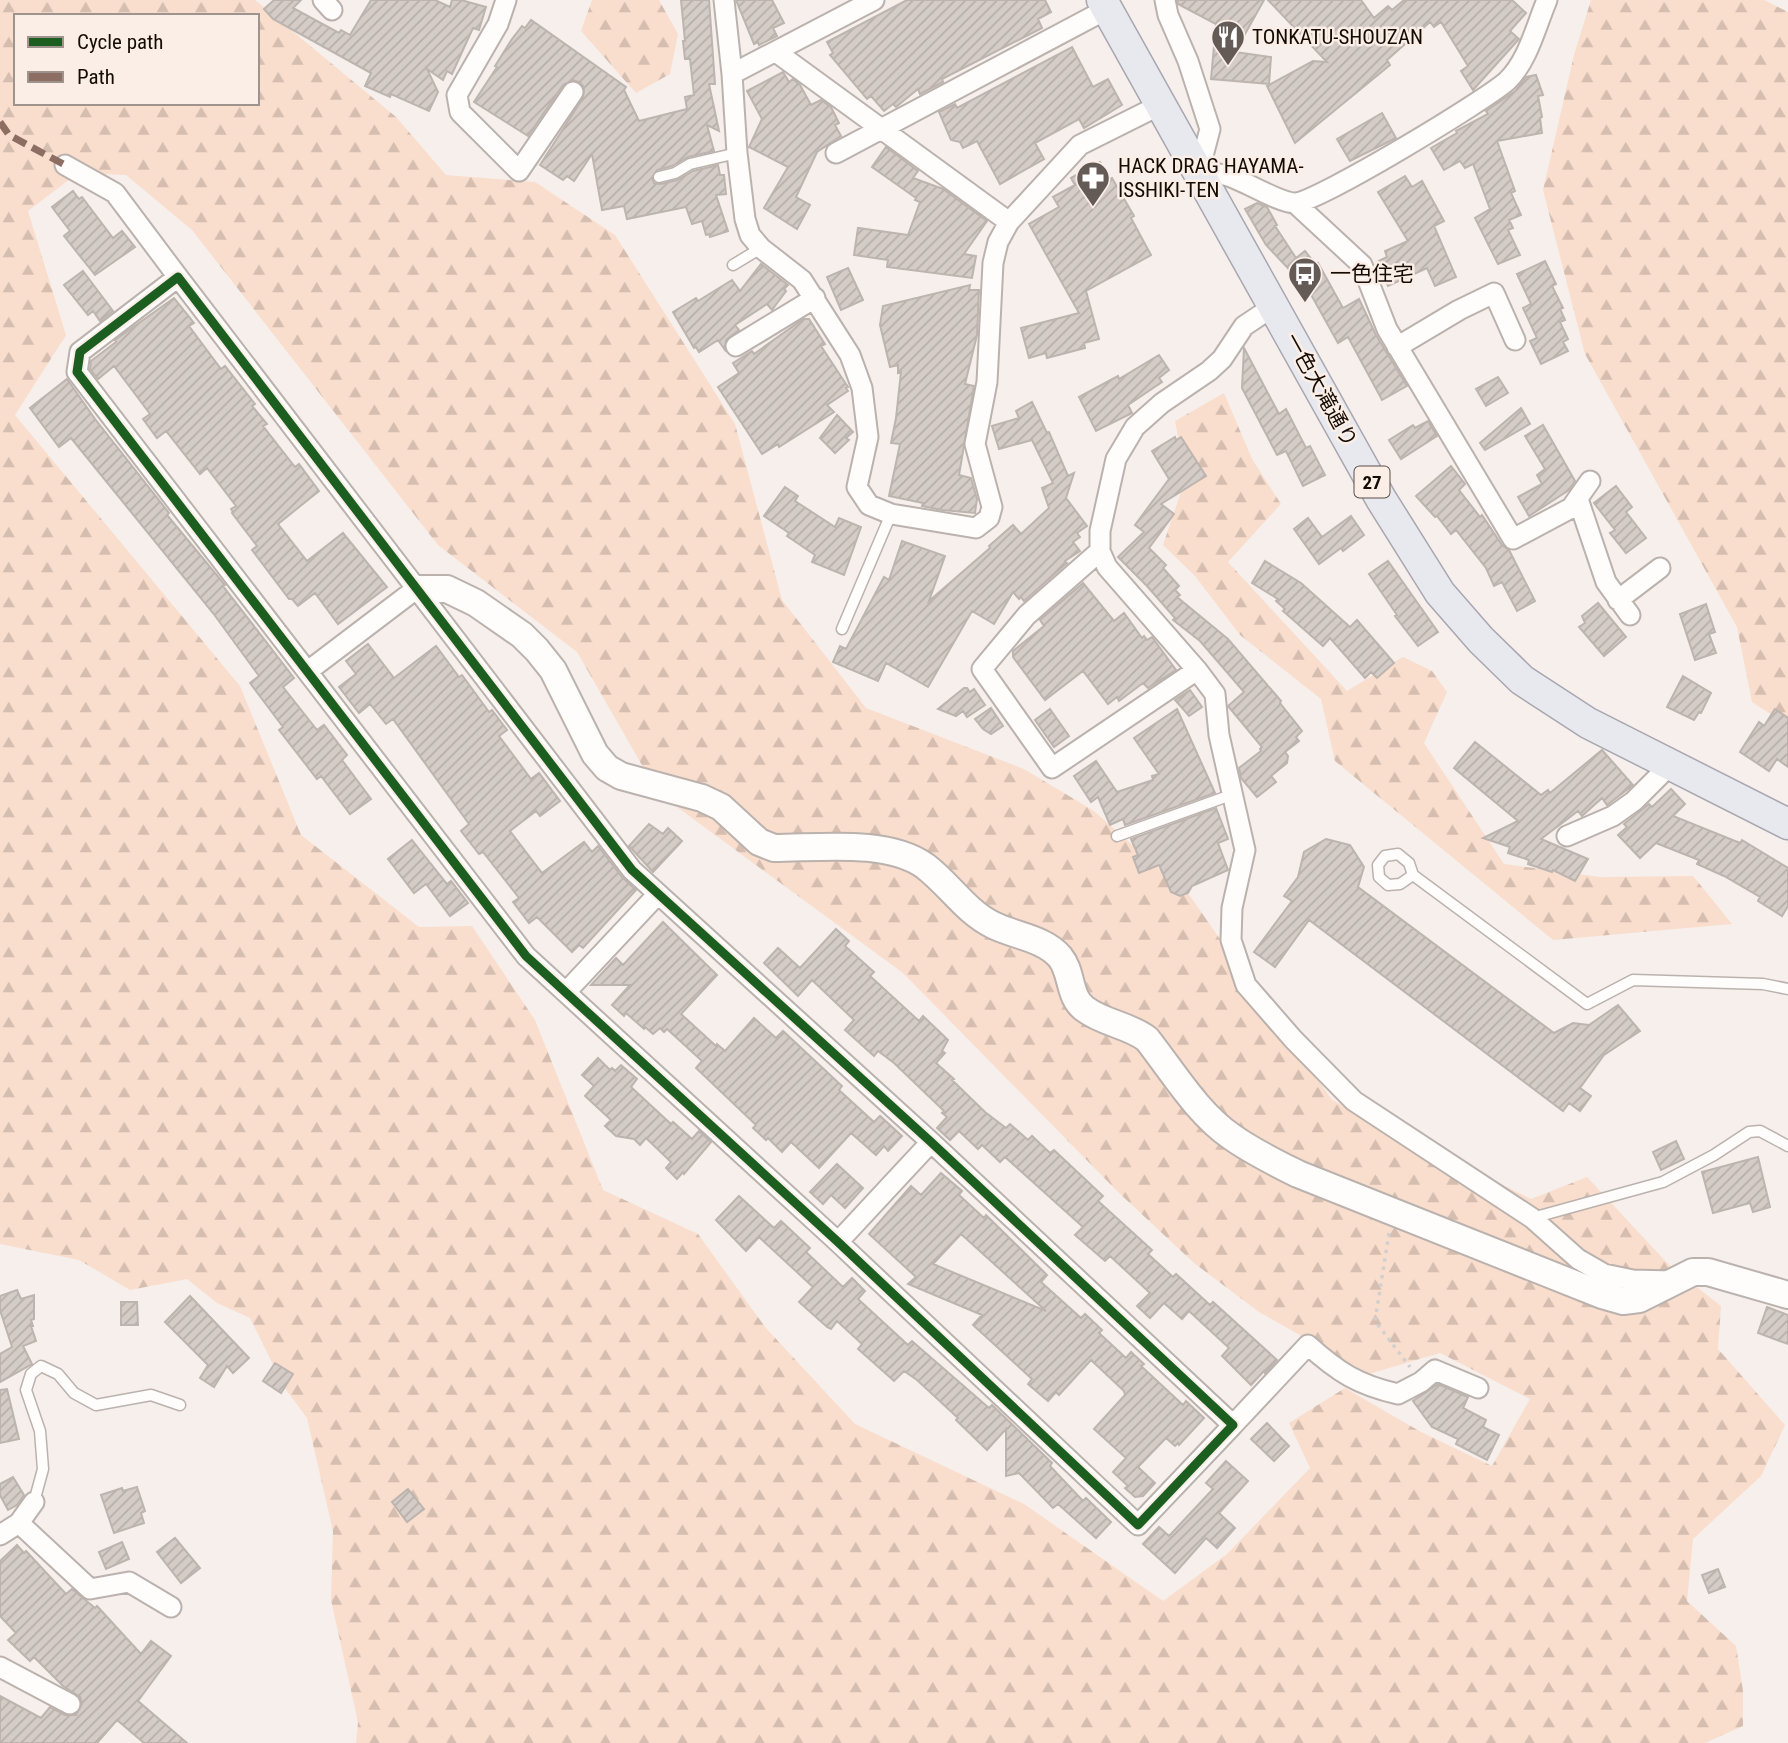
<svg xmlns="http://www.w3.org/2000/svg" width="1788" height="1743" font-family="'Roboto Condensed','Noto Sans JP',sans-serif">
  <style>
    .forest { fill: url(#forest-firs); fill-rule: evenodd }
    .building { fill: url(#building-hatch); stroke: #bdb4af; stroke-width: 2; fill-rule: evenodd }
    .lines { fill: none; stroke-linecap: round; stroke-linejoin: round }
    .lane-casing { stroke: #bbb2ad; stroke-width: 13 }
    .street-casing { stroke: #bbb2ad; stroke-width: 23 }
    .secondary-casing { stroke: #bbb2ad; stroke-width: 30 }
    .primary-casing { stroke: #a8a6b0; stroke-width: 33 }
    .path { stroke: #d2d0ce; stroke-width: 3.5; stroke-dasharray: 3.5 5; stroke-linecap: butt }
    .lane { stroke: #fefdfc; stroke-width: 10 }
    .street { stroke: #fefdfc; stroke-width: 19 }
    .secondary { stroke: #fefdfc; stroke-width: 26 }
    .primary { stroke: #e8e9ee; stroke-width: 30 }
    .quiet { stroke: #8d6e63; stroke-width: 7; stroke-dasharray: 14 7; stroke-linecap: butt }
    .cycleway-casing { stroke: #fbeee7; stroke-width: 13 }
    .cycleway { stroke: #1b5e20; stroke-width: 9 }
    .labels { text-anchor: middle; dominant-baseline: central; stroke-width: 5; stroke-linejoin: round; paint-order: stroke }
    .shield { fill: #fbeee7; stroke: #5a4f49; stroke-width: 2 }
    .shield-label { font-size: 19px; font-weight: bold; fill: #150b05 }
    .poi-label { font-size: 21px; fill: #150b05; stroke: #fbeee7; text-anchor: start }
    .street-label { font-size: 21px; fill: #150b05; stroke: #fbeee7 }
  </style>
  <defs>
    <pattern id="forest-firs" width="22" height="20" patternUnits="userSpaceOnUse" patternTransform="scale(1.75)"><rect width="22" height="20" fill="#f9dece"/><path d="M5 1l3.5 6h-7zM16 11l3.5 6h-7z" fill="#d5bdaf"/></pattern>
    <pattern id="building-hatch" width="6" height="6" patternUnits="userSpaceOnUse" patternTransform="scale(1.75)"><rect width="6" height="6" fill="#d5ccc7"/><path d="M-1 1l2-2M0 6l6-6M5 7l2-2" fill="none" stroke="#b6aea9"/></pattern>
  </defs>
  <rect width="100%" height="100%" fill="#f6efeb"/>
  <path class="forest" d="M0 0H255L396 117 446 175 535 182 615 235 735 424 782 600 866 708 1024 769 1094 811 1190 896 1332 1100 1531 1199 1587 1177 1670 1266 1721 1306 1718 1349 1785 1425 1761 1476 1693 1539 1687 1601 1736 1646 1743 1691V1726L1705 1743H356L358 1722 331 1600 333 1531 307 1418 284 1387 250 1318 217 1303 187 1279 130 1290 79 1260 0 1244ZM16 16H257V103H16ZM78 173 126 175 192 230 438 545 577 652 658 793 903 973 1118 1192 1194 1263 1259 1312 1369 1374 1440 1353 1530 1399 1492 1466 1421 1432 1345 1388 1289 1423 1310 1468 1227 1554 1163 1601 1024 1504 855 1424 765 1327 698 1234 603 1190 535 1020 472 926 419 927 301 835 240 686 15 415 66 335 28 211Z
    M592 0H659L678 34 670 74 636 93 581 31Z
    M1591 0H1764L1788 12V725L1752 702 1737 627 1585 354 1543 190 1574 55Z
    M1224 393 1252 459 1281 504 1228 562 1347 691 1403 657 1432 671 1447 692 1424 743 1504 864 1600 877 1693 876 1732 924 1553 940 1335 761 1321 699 1240 635 1195 576 1163 545 1186 477 1175 421Z"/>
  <path class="building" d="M274 0H301L293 8 339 33 341 30 350 35 371 0H435L450 7 452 0H461L486 7 479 30 473 28 452 74 447 71 443 80 427 69 438 92 429 111 391 94 390 97 365 86 371 73 273 19 264 9Z
    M681 0H709L715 84H709L719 131 707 125 714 151 688 157 672 166 657 170 652 178 654 183 661 184 677 180 693 171 718 165 720 175H724L726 194 716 195 728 231 710 237 709 234 706 235 702 221 692 224 686 207 627 219 624 206 602 210 592 154 574 181 567 176 563 180 540 165 583 98 584 87 579 82 573 80 563 85 528 136 474 102 497 67 495 66 512 39 522 26 525 28 531 20 626 87 624 90 639 121 687 109 685 97 694 95 690 59H685L683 41H685Z
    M736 0H772L784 23 773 28 777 36 759 45 758 42 754 44Z
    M907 0H1045L1051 12 1038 19 1042 28 942 79 943 82 920 94 918 89 896 107 893 104 884 111 871 96 867 99 830 55 833 53 827 42Z
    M1177 0H1264L1235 52 1271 57 1269 84 1211 79 1216 24 1178 4Z
    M1268 0H1361L1374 18 1388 6 1392 10 1404 0H1512L1526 13 1510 31 1519 39 1473 90 1461 71 1468 66 1441 22 1434 27 1430 22 1387 60 1390 65 1295 143 1267 86 1313 61 1327 62Z
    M1072 47 1093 87 1108 79 1122 105 1084 128 1079 119 1035 143 1044 159 1000 184 977 141 963 148 960 142 951 140 939 112 955 104 957 108Z
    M783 72 789 82 793 79 800 85 811 105 821 100 831 107 839 123 835 125 841 136 817 152 796 197 810 205 797 229 764 208 788 167 749 147 762 119 747 91Z
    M1536 75 1543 95 1538 96 1542 117 1540 118 1542 133 1497 141 1515 191 1511 193 1521 215 1509 220 1513 228 1508 230 1520 255 1498 264 1475 218 1490 209 1473 164 1465 168 1460 161 1444 170 1431 148 1457 133 1456 131 1488 114 1486 111 1515 91 1526 77Z
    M1382 113 1396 138 1350 161 1337 139Z
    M886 147 918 171 913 178 943 189 987 221 964 254 976 256 972 278 887 267 888 260 854 255 858 228 908 235 920 202 915 200 916 198 872 167Z
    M1100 162 1110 179 1112 178 1134 216 1131 218 1151 255 1086 291 1099 339 1084 343 1085 348 1047 358 1046 353 1029 358 1021 328 1079 313 1029 224 1059 207 1053 197 1075 185 1071 178Z
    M1405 176 1412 187 1422 181 1444 221 1434 226 1456 277 1435 286 1427 268 1388 286 1377 262 1387 257 1385 251 1408 241 1378 192Z
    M73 191 79 199 82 197 113 238 122 231 135 247 95 275 64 236 70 231 52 207Z
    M1257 203 1267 207 1277 225 1275 226 1296 258 1305 251 1316 265 1318 263 1343 308 1359 299 1376 335 1407 386 1382 400 1348 337 1338 343 1304 282 1302 283 1266 245 1245 209Z
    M1545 261 1556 284 1552 286 1563 308 1560 309 1565 320 1560 322 1568 339 1563 342 1568 351 1541 364 1530 341 1537 338 1523 308 1531 304 1517 274Z
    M761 264 788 285 784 289 786 291 772 310 767 304 735 325 739 330 726 340 725 350 718 340 699 352 696 347 694 348 673 312 696 298 698 301 732 280 740 291Z
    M848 268 863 300 841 310 827 277Z
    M83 271 113 311 100 321 93 311 88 315 64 285Z
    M970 285 969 290H979L977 335 965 384 974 386 959 475 971 478 977 499 975 513 942 510 922 506 923 503 889 496 900 444 891 443 896 418 901 372 898 373V365L890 367 880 325 883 306Z
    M174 298 194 323 189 326 221 369 225 366 255 404 252 406 267 424 263 426 295 467 299 464 319 491 278 524 307 561 343 533 387 587 338 624 315 593 298 606 292 599H289L252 550 257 546 232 513 233 512 231 509 236 506 207 468 200 474 166 431 157 438 143 419 150 414 114 366 98 379 90 369 91 361 116 342 115 340Z
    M803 319H809L825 344 821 346 848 387 846 388 848 391 827 405 834 412 779 447 778 444 762 454 718 387 739 373 733 363 752 351 754 354Z
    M1244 348 1279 414 1286 409 1306 448 1310 446 1325 475 1303 486 1286 451 1277 455 1242 388Z
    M1159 355 1169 370 1159 378 1162 382 1128 405 1132 413 1096 431 1079 397 1118 376 1119 379Z
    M1498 377 1508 393 1486 406 1476 389Z
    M67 379 95 419 169 513 167 515 225 585 223 586 294 678 283 687 317 730 324 725 347 755 342 760 371 799 350 814 321 776 317 779 279 730 283 727 250 683 259 676 213 613 71 438 59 447 30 408Z
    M1032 402 1047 433 1049 432 1068 476 1074 473 1066 498 1087 526 1077 533 1080 537 1073 542 1080 551 1065 561 1067 563 1024 601 1021 597 1019 599 1013 592 994 624 972 611 928 687 886 663 878 681 833 662 840 646 846 649 884 577 889 580 902 541 945 556 929 601 990 548 989 546 1013 525 1021 534 1049 508 1042 488 1053 483 1032 440 999 449 992 426 1019 418 1016 411Z
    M1521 408 1530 424 1485 450 1480 443Z
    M837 415 853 432 846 438 849 440 835 453 820 438Z
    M1428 421 1437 436 1401 459 1389 440 1413 425 1415 428Z
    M1543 425 1575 481 1569 490 1529 516 1518 497 1542 484 1537 475 1545 469 1525 436Z
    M1175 437 1176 440 1181 437 1206 476 1161 504 1174 514 1149 548 1166 565 1163 568 1179 586 1175 590 1180 595 1177 597 1228 639 1281 701 1280 703 1302 731 1296 737 1299 741 1285 752 1288 756 1287 763 1271 776 1276 782 1257 797 1241 778 1239 768 1261 751 1260 749 1262 747 1228 706 1244 692 1200 641 1173 620 1175 618 1147 586 1118 557 1144 532 1135 525 1169 479 1152 451Z
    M1451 466 1465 484 1459 490 1480 517 1482 515 1502 545 1509 550 1535 601 1517 611 1502 582 1494 586 1486 568 1456 530 1451 534 1437 516 1435 517 1416 496Z
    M1616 486 1632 507 1626 512 1646 538 1626 553 1610 533 1615 530 1594 503Z
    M785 487 798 496 795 501 835 527 839 518 861 527 844 575 812 562 815 555 787 536 789 533 764 516Z
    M1351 516 1364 535 1343 551 1341 548 1319 564 1294 529 1308 518 1322 537Z
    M1265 561 1301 583 1350 627 1357 620 1394 663 1377 678 1371 672 1365 678 1330 638 1323 646 1283 611 1285 609 1276 601 1278 599 1252 583Z
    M1388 561 1438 632 1418 646 1395 616 1397 615 1369 574Z
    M1083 583 1114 621 1124 613 1142 638 1144 636 1147 640 1152 637 1176 670 1148 688 1143 683 1119 701 1117 697 1108 704 1083 671 1045 700 1013 657V651L1044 626 1040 620Z
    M1598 603 1626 637 1604 656 1579 627 1585 623 1582 616Z
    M1706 604 1715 632 1709 634 1716 653 1695 660 1680 614Z
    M368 644 394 678 436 646 459 677 462 675 489 712 492 710 507 730 499 736 531 779 539 773 560 801 540 816 536 811 510 831 542 873 584 842 592 852 598 846 622 877 636 890 583 948 579 945 572 952 537 917 529 923 513 902 519 898 483 852 479 854 461 831 469 824 393 719 386 724 370 704 359 713 339 687 356 674 346 661Z
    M1683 676 1711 693 1701 713 1699 712 1694 720 1667 707Z
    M964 688H967L970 692 974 689 985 705 967 717 963 711 956 716 938 709Z
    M1190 690 1202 707 1189 716 1175 700Z
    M991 708 1003 726 991 734 983 729 975 719Z
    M1050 709 1069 736 1054 747 1035 720Z
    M1177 709 1215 793 1125 825 1123 819 1110 825 1098 797 1091 802 1074 776 1096 761 1117 792 1153 780 1152 776 1159 774 1134 738Z
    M1775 709 1788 718V767L1777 759 1769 771 1740 752 1759 722 1764 726Z
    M1475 742 1541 795 1548 790 1550 793 1602 750 1633 785 1607 805 1602 798 1582 816 1578 811 1541 839 1588 859 1575 881 1553 870 1552 872 1528 864 1529 860 1508 853 1510 847 1483 838 1518 821 1454 768Z
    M1671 789 1685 804 1673 816 1740 843 1742 840 1788 868V906L1782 916 1758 901 1760 897 1724 876 1697 864 1699 860 1656 843 1640 858 1618 835 1627 827 1624 824 1649 804 1652 807Z
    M1216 808 1228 839 1218 843 1228 870 1192 886 1188 893 1180 896 1171 892 1159 865 1139 873 1133 857 1138 855 1131 839Z
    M649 824 663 834 668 828 682 841 653 872 629 846Z
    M1326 839 1350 845 1364 867 1358 887 1554 1033 1573 1023 1589 1025 1618 1005 1640 1031 1604 1055 1580 1088 1591 1096 1580 1111 1569 1103 1563 1111 1309 920 1275 967 1254 952 1292 901 1284 896 1298 877 1304 852Z
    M412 840 447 884 451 881 468 903 450 916 426 884 414 893 388 859Z
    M663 922 717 975 681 1014 716 1046 717 1044 725 1051 754 1018 776 1038 783 1031 842 1086 839 1090 874 1122 880 1116 902 1136 888 1151 884 1146 876 1155 851 1133 819 1168 791 1142 782 1152 768 1138 766 1140 753 1128 756 1125 696 1068 702 1061 667 1029 664 1032 660 1028 653 1034 645 1027 644 1029 626 1013 624 1016 612 1005 630 985H591L616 958 623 965Z
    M836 929 849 941 845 946 874 972 870 976 919 1021 923 1016 948 1040 942 1051 945 1053 936 1063 954 1079 952 1080 985 1112 1006 1128 1010 1124 1028 1140 1032 1136 1050 1153 1054 1150 1103 1196 1098 1201 1152 1250 1148 1254 1173 1277 1176 1274 1210 1305 1213 1302 1277 1360 1265 1373 1264 1371 1251 1385 1222 1356 1229 1348 1189 1311 1182 1319 1164 1303 1150 1318 1137 1306 1150 1293 1110 1256 1105 1261 1075 1235 1083 1227 1005 1157 1000 1162 982 1145 978 1149 959 1131 950 1140 937 1128 947 1117 942 1113 944 1111 894 1063 878 1051 874 1056 845 1030 854 1020 812 980 798 996 764 963 778 948 800 968Z
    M598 1058 610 1070 612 1068 615 1071 621 1065 637 1079 631 1087 671 1124 673 1122 692 1139 699 1131 711 1142 684 1174 683 1172 677 1179 666 1168 671 1162 646 1138 640 1145 634 1139 616 1136 605 1126 611 1120 585 1096 594 1086 582 1075Z
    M1676 1141 1684 1159 1661 1170 1653 1152Z
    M1758 1157 1770 1207 1753 1212 1750 1203 1713 1213 1702 1172Z
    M837 1164 863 1188 845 1208 831 1195 823 1204 810 1192Z
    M941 1173 962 1191 959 1195 984 1218 986 1215 1047 1275 1041 1282 1081 1318 1085 1314 1102 1330 1099 1333 1126 1358 1131 1352 1144 1364 1141 1366 1183 1405 1186 1401 1204 1418 1179 1445 1178 1443 1175 1446 1166 1438 1138 1467 1155 1483 1143 1496 1135 1497 1125 1488 1128 1486 1113 1472 1126 1458 1094 1429 1125 1395 1124 1391 1091 1360 1059 1395 1056 1392 1048 1401 1028 1384 1032 1379 973 1325 982 1315 908 1284 916 1277 869 1234 911 1186 921 1195ZM961 1234 1046 1311 933 1264Z
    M739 1196 774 1228 781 1221 810 1248 806 1252 843 1287 852 1278 865 1291 858 1299 908 1345 912 1341 989 1408 992 1405 1052 1463 1050 1466 1083 1501 1086 1498 1111 1522 1096 1538 1058 1504 1053 1508 1019 1473 1006 1476V1429L987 1450 956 1420 958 1418 917 1380 904 1371 894 1381 858 1349 862 1344 837 1321 831 1329 827 1327 799 1302 813 1287 759 1237 746 1251 716 1220Z
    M17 1290 21 1299 34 1295V1319L31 1320 33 1326H31L36 1341 23 1346 32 1364 0 1382V1354L12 1347 0 1310V1296Z
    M190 1296 249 1358 233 1373 227 1366 214 1387 200 1378 208 1365 165 1322Z
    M121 1302H137L138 1325H121Z
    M1767 1307 1788 1315V1344L1758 1333Z
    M275 1363 293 1374 281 1393 263 1381Z
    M1438 1384 1468 1397 1463 1408 1486 1420 1483 1427 1499 1435 1487 1460 1456 1444 1458 1439 1432 1427 1413 1401Z
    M7 1389 19 1439 0 1443V1390Z
    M1267 1423 1289 1446 1274 1461 1251 1439Z
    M1226 1461 1248 1481 1219 1513 1235 1528 1217 1548 1206 1538 1175 1573 1143 1544 1159 1527 1169 1536 1213 1489 1206 1483Z
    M13 1477 24 1495 17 1505 8 1510 0 1495V1484Z
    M137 1487 145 1511 141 1513 144 1523 114 1533 101 1495 122 1488 123 1491Z
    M408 1489 424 1509 407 1522 392 1502Z
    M175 1538 200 1568 181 1583 157 1552Z
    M122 1542 129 1559 106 1569 99 1552Z
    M17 1545 24 1553 26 1551 66 1594 72 1589 95 1608 97 1606 141 1654 151 1641 171 1656 138 1701 187 1743H144L117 1720 97 1743H0V1696L41 1718 50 1707 65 1715H76L82 1704 80 1697 63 1686 34 1657 30 1661 8 1640 16 1633 0 1616V1561Z
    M1718 1569 1725 1587 1709 1593 1702 1575Z"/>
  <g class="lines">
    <g class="lane-casing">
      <path id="lane" d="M659 177 675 173 690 164 737 153
        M733 265 761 248
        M842 629 891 514
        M1117 836 1231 795
        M1413 875 1400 884 1388 885 1379 877 1378 865 1385 856 1398 854 1409 863 1413 875 1587 1004 1633 980 1763 984 1788 989
        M1532 1218 1663 1182 1714 1155 1749 1132 1760 1131 1788 1146
        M34 1502 43 1469 40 1431 26 1390 31 1374 41 1366 58 1374 74 1393 96 1405 151 1395 180 1405"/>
    </g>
    <g class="street-casing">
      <path id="street" d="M323 0 332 10
        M506 0 498 24 457 95 460 112 519 171 573 92
        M724 0 732 74
        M874 0 732 74 737 153 745 219 750 235 761 248 802 280 850 355 862 388 868 437 857 487 869 505 891 514 976 528 989 518 992 507 975 444 987 382 993 263 998 242 1009 222 1080 145 1160 105
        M1165 0 1168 15 1188 61 1210 129 1199 171C1209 173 1221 173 1231 177 1246 182 1280 203 1295 203 1318 202 1486 100 1507 81 1528 61 1536 26 1547 0
        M776 52 1009 222
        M836 153 1107 9
        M65 165 115 193 178 277
        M1295 203 1362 265 1387 329 1513 539 1571 508 1590 481
        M178 277 632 870 931 1142 1233 1425 1138 1525 838 1242 526 956 77 372 80 352Z
        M1274 306 1244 326 1222 359 1209 371 1162 403 1135 427 1116 459 1100 531V551L1107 567 1197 670 1215 694 1219 735 1245 850 1232 908 1231 940 1246 985 1293 1039 1354 1101 1532 1218 1578 1259 1604 1274 1633 1280 1672 1281
        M736 346 815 298
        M1397 347 1459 310 1494 293 1515 340
        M1578 499 1606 582 1630 615
        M1100 551 1027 615 982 669 1052 768 1197 670
        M1618 600 1660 568
        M308 671 416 589
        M1567 836 1613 816 1634 801 1669 766
        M566 992 657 895
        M838 1242 931 1142
        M1233 1425 1308 1345C1338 1372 1358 1385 1398 1394L1421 1382 1435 1370 1478 1388
        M19 1523 90 1589 129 1582 171 1607
        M0 1535 19 1523 34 1502
        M0 1667 70 1704"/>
    </g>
    <g class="secondary-casing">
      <path id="secondary" d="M416 589H447L476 603 522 635 537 650 553 670 595 754 607 768 621 776 702 798 721 807 759 842 774 848C820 848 887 839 925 866 949 884 966 912 993 925 1015 936 1044 938 1060 957 1073 973 1068 997 1085 1009 1103 1023 1129 1025 1147 1039 1173 1072 1197 1113 1232 1137 1253 1152 1276 1163 1298 1174L1602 1295 1623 1301 1639 1299 1693 1272H1708L1788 1295"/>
    </g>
    <g class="primary-casing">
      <path id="primary" d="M1102 0 1381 499 1440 593 1481 640 1522 680 1588 723 1788 824"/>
    </g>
    <path class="path" d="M1389 1233 1375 1321 1410 1367"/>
    <use href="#lane" class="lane"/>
    <use href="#street" class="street"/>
    <use href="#secondary" class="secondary"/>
    <use href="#primary" class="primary"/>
    <path class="quiet" d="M0 122 9 135 65 165"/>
    <g class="cycleway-casing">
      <path id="cycleway" d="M178 277 632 870 931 1142 1233 1425 1138 1525 838 1242 526 956 77 372 80 352Z"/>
    </g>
    <use href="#cycleway" class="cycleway"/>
  </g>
  <defs>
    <g id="restaurant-pin" transform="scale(1.75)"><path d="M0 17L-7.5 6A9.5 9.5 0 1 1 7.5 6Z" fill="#645b56" stroke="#fbeee7"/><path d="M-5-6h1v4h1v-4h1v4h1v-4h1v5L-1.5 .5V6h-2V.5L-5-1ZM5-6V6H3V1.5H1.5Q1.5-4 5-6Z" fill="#fff"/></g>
    <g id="pharmacy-pin" transform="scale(1.75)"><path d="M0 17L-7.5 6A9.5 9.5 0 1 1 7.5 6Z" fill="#645b56" stroke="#fbeee7"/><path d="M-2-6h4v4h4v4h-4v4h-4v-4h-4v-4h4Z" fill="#fff"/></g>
    <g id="bus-pin" transform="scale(1.75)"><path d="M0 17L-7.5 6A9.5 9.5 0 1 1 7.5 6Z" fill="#645b56" stroke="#fbeee7"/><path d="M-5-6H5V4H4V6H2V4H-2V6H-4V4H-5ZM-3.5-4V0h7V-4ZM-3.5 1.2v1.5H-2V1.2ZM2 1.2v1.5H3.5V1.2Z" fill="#fff"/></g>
  </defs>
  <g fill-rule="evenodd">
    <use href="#restaurant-pin" x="1228" y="37"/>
    <use href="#pharmacy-pin" x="1093" y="178"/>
    <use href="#bus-pin" x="1305" y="274"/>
  </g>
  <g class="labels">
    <rect class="shield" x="1354.5" y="466.5" width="35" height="31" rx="5"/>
    <g class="shield-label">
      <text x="1372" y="482">27</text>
    </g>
    <g class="poi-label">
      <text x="1252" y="37">TONKATU-SHOUZAN</text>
      <text x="1118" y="166">HACK DRAG HAYAMA-<tspan x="1118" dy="24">ISSHIKI-TEN</tspan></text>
      <text x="1330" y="274">一色住宅</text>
    </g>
    <g class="street-label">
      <text transform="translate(1321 390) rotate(61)">一色大滝通り</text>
    </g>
  </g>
  <rect x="14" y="14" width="245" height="91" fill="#fbeee7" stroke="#9f938d" stroke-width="2"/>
  <rect x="28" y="37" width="35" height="10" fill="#1b5e20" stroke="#9f938d" stroke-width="2"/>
  <text x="77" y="49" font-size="21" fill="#150b05">Cycle path</text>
  <rect x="28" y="72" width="35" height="10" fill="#8d6e63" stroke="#9f938d" stroke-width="2"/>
  <text x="77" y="84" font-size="21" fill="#150b05">Path</text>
</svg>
